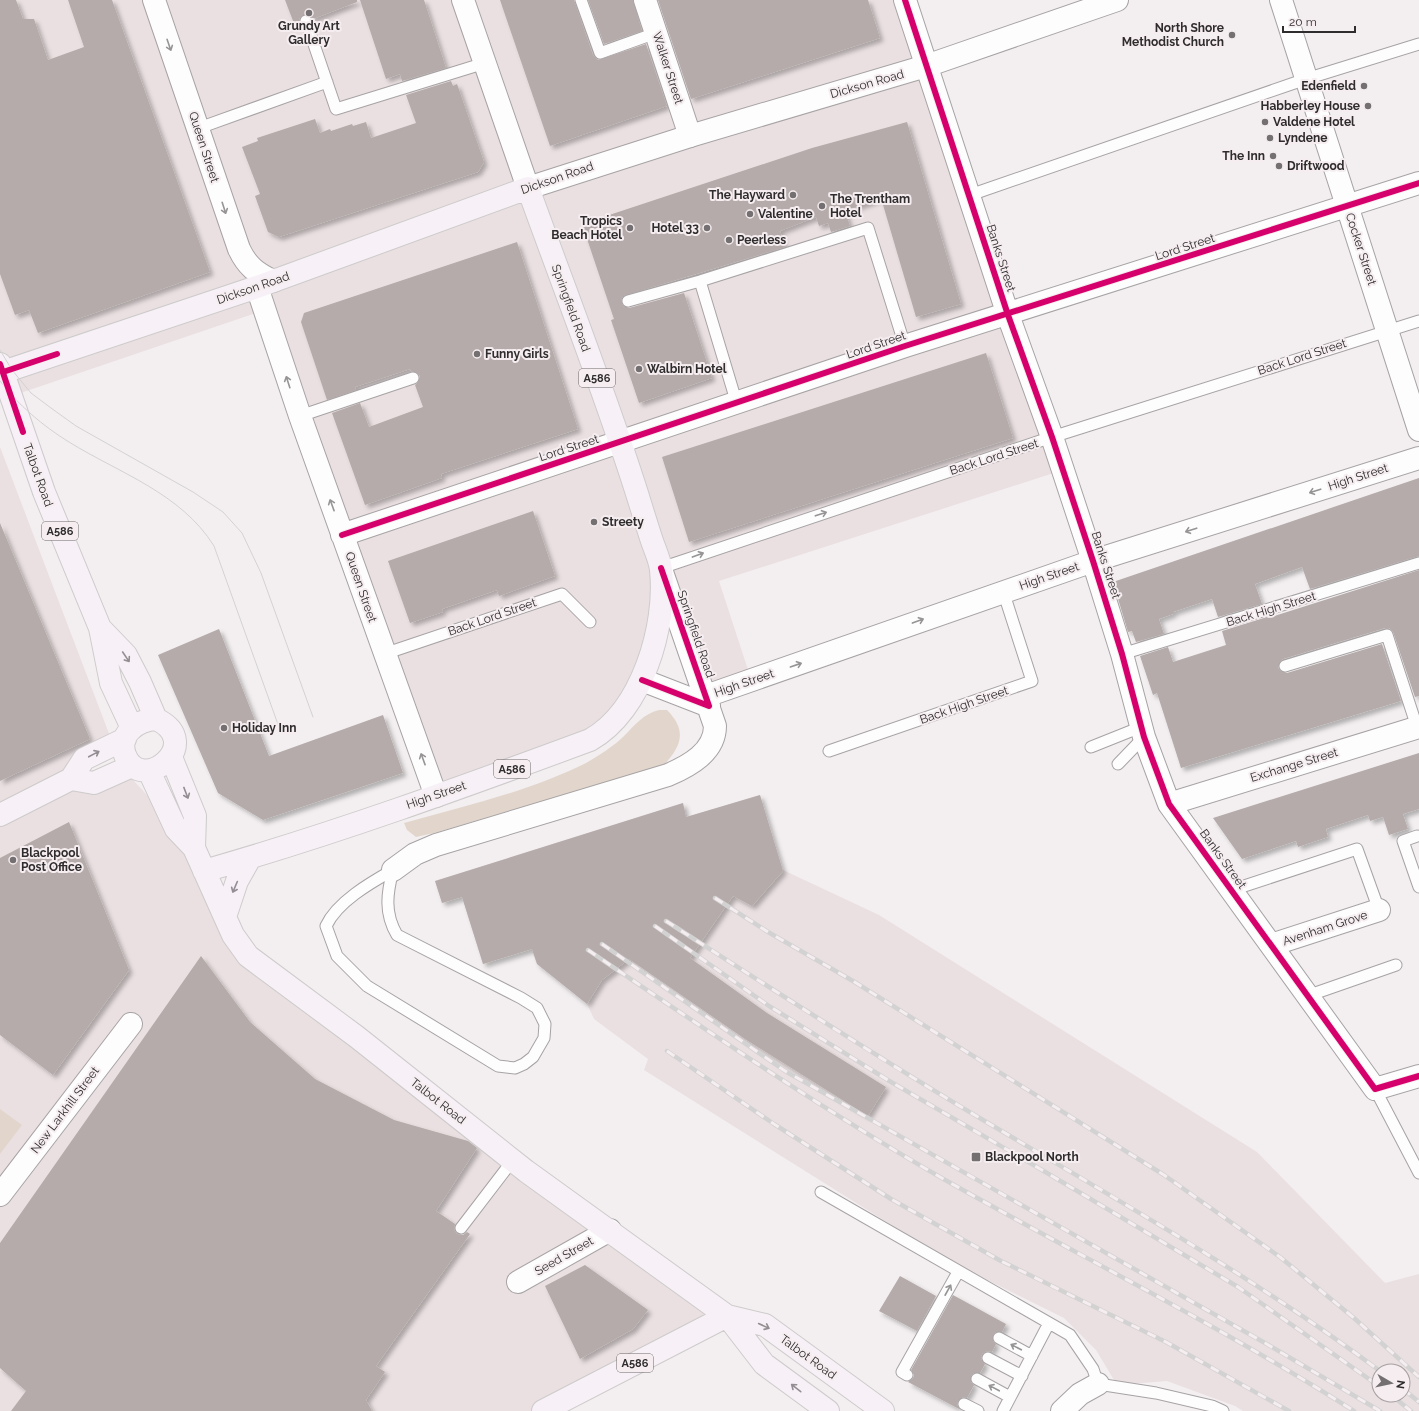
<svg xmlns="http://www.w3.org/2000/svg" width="1419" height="1411" font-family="Raleway,sans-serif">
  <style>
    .built { fill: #eae0e1; fill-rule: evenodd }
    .green { fill: #e2d6cc }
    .building { fill: #b4abaa; filter: url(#shadow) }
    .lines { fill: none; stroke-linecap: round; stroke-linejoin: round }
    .service-casing { stroke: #a7a3a4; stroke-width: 13 }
    .minor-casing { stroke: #a7a3a4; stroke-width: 24 }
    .tertiary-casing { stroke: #a7a3a4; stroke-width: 24 }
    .primary-casing { stroke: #cdcbcb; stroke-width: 24 }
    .service { stroke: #fdfdfd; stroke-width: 11 }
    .minor { stroke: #fdfdfd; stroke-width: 22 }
    .tertiary { stroke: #fdfdfd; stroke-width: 22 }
    .primary { stroke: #f7f0f6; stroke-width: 22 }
    .tram { stroke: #d3d2d2; stroke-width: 1 }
    .rail-casing { stroke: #d3d2d2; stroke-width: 4.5 }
    .rail { stroke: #f5edef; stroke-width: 3; stroke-dasharray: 9; stroke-linecap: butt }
    .cycleway-casing { stroke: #f5edef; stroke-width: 8 }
    .cycleway { stroke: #d6006c; stroke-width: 6 }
    .oneway { stroke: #969495 }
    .oneway2 { stroke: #938e92 }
    .poi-dot { fill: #747071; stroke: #f5edef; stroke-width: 1.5 }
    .labels { text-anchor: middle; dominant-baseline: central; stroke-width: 4; stroke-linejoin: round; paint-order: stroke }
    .shield { fill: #f5edef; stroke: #6a6667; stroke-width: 1 }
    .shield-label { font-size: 11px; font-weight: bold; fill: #2f2c2d }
    .poi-label { font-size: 12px; font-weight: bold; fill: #2f2c2d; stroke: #f5edef; text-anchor: start }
    .street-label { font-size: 12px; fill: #2f2c2d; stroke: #f5edef }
  </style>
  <defs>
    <filter id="shadow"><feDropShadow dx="3.5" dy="3.5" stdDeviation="2" flood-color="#0004"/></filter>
  </defs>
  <rect width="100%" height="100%" fill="#f3eff0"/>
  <path class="built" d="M0 0H906L1063 470 719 581 751 679 706 696 662 593 617 719 436 796 259 312 0 400Z
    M0 447 113 744 71 779 124 770 156 805 233 935 727 1316 543 1411H0Z
    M760 795 783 870 879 915 1257 1152 1385 1283 1419 1274V1411H1243L1235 1406 1167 1381 1117 1385 1096 1350 1064 1318 949 1261 644 1070 648 1059 594 1019 587 1004 537 964 531 949 483 964 462 897 442 903 435 881 683 803 687 817ZM1379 1371H1403V1395H1379Z"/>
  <path class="green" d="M659 710H667C688 731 681 747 663 766L434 833 416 837 407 830 404 823C465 806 530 791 586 763 598 756 614 746 624 736 635 725 643 714 659 710Z
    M0 1109 22 1125 0 1154Z"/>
  <path class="building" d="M0 0H16L23 19H34L48 60 84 47 68 0H112L210 272 38 333 29 310 15 315 0 274Z
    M285 0H357V2L313 19 308 14 303 15 299 19 300 24 295 26Z
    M360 0H424L446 68 402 81 400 74 386 79Z
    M500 0H574L593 55 598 60 646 44 667 106 550 146Z
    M588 0H633L642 31 604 44Z
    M658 0H868L880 38 691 99Z
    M451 81 453 86 457 84 484 162 478 172 279 237 268 232 255 196 260 194 242 147 258 141 257 138 315 119 320 133 330 129 331 131 352 124 353 126 366 122 371 138 416 123 406 95Z
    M907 122 961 304 916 317 881 198 845 211 850 226 831 232 828 223 819 226 816 217 780 231 785 247 623 296 621 300 623 306 629 308 684 293 712 378 639 403 611 320 614 319 582 224 812 148Z
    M517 242 578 429 441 474 442 478 365 505 332 413 360 403 369 427 423 407 415 385 418 382 420 376 417 373 411 371 410 369 355 387 356 390 327 400 301 322 304 313Z
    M986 353 1013 438 689 542 662 457Z
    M1419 478V556L1310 589 1302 567 1255 584 1262 604 1218 617 1212 599 1173 612V614L1159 619 1164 634 1136 642 1132 631 1128 632 1113 582Z
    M533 511 555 576 499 596 497 590 442 609 443 612 410 623 388 561Z
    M0 523 90 739 0 781Z
    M1419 570V696L1415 697 1393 632 1389 628H1385L1283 659 1280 662 1278 668 1281 671 1287 673 1382 644 1401 701 1181 768 1157 693 1153 695 1140 656 1168 647 1173 662 1226 645 1222 631 1267 617 1268 618Z
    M219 629 269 756 383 715 403 773 263 820 218 793 158 655Z
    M1419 753V809L1403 814 1408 829 1389 835 1383 817 1370 821 1368 815 1326 829 1328 837 1298 847 1296 841 1242 859 1213 818Z
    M760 795 783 871 752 906 733 896 690 958 767 1013 886 1087 868 1116 745 1039 629 959 602 980 587 1004 537 964 532 949 483 964 462 897 442 903 435 881 683 803 686 817Z
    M69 822 129 970 53 1075 0 1035V858Z
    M201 956 250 1022 315 1079 394 1120 468 1141 477 1148 436 1211 455 1224 454 1230 457 1234 463 1235 467 1232 470 1234 376 1366 385 1372 366 1400 372 1411H11L26 1391 0 1368V1243Z
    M585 1265 648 1310 633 1329 580 1359 545 1286Z
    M900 1276 936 1296 917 1331 879 1311Z
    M953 1295 1006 1324 1002 1332H996L993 1335V1341L996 1344 992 1352 987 1351 982 1354 981 1359 985 1364 980 1373H974L971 1376V1382L974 1385 967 1398 963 1397 958 1401 957 1405 961 1410 908 1382 913 1378 914 1375 911 1370Z"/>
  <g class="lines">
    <g class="service-casing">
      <path id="service" d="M581 0 600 53 656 33
        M306 21 336 109 485 63
        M199 128 327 82
        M970 195 1306 79 1419 44
        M700 281 737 404
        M628 301 700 281 868 228 905 346
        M300 416 413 378
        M661 568 1052 437 1419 321
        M384 654 562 594 590 622
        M1122 654 1419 563
        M1285 666 1387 635 1417 727
        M1091 747 1141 727
        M829 751 1032 681 1003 591
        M1118 764 1144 737
        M1417 836 1403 841 1419 887
        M393 870C387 893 384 913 397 935L521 998 537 1008 545 1024 544 1038 533 1057 524 1064 515 1068 498 1066 367 986 337 956 326 926C337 902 370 883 393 870Z
        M1232 890 1357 849 1379 910
        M1307 996 1396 965
        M1375 1089 1419 1173
        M821 1192 1070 1335 1093 1369 1098 1384 1156 1393 1212 1406 1223 1411
        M461 1228 513 1160
        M999 1338 1032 1356
        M988 1358 1022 1376
        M907 1375 902 1372 958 1272
        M977 1379 1010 1397
        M964 1404 978 1411
        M1003 1411 1049 1323"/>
    </g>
    <g class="minor-casing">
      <path id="minor" d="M154 0 239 249C247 266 256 273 273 281
        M463 0 528 188
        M645 0 690 136
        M905 0 1008 315 1052 437 1093 561 1122 654 1144 737 1169 804 1375 1089 1419 1076
        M1281 0 1419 430
        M257 287 300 416 436 796
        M342 535 905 346 1419 183
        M642 680 709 706
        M706 696 1093 561 1419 458
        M1169 804 1419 727
        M393 870 415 854 436 845 668 775C689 766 715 752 715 726L662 572
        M1271 945 1379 910
        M0 1195 131 1024
        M518 1282 610 1230
        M1062 1411 1080 1394 1098 1384"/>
    </g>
    <g class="tertiary-casing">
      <path id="tertiary" d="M528 188 690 136 926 66 1117 0"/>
    </g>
    <g class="primary-casing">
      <path id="primary" d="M0 364 44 492 100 628 111 683 132 728
        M3 372 257 287 528 188C563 285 600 380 632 478 639 499 645 520 652 541 655 550 660 560 661 570 667 626 642 711 590 740 463 787 334 834 204 871
        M100 628 126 655 140 682 156 719
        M156 719C207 743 141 797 125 755 117 735 137 720 156 719Z
        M171 757 195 816 194 848
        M149 771 176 829 194 848 233 935 248 956 357 1037 526 1171 727 1316 764 1364 828 1411
        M71 779 94 783 132 766
        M0 815 71 779 84 759 125 739
        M225 917 237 881 250 858
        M727 1316 765 1325 883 1411
        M543 1411 727 1316"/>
    </g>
    <use href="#service" class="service"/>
    <use href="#minor" class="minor"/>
    <use href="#tertiary" class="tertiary"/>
    <use href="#primary" class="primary"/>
    <path class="tram" d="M0 350 12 370 31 393 51 408 76 426 193 492 223 512 242 533 261 573 313 717
      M0 381C18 405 43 426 69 442 119 473 181 493 214 546L280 730"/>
    <g class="rail-casing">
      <path id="rail" d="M715 898 768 932 853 981 1164 1175 1280 1257 1354 1318 1419 1377
        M666 921C769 987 872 1054 978 1117 1114 1198 1252 1276 1380 1371
        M655 926 769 1006 891 1082 1042 1170 1238 1287 1379 1386
        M602 944 785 1071 1265 1343 1380 1411
        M588 950C706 1030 823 1110 947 1181 1083 1258 1222 1327 1354 1411
        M667 1051 774 1124 891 1199 1001 1261 1166 1342 1289 1411
        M1403 1389 1419 1402
        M1391 1395 1411 1411"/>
    </g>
    <use href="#rail" class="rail"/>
    <g class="cycleway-casing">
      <path id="cycleway" d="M905 0 1008 315 1052 437 1093 561 1122 654 1144 737 1169 804 1375 1089 1419 1076
        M0 364 23 432
        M3 372 57 354
        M342 535 905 346 1419 183
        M661 568 709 706
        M642 680 709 706"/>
    </g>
    <use href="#cycleway" class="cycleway"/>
  </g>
  <defs><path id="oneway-shaft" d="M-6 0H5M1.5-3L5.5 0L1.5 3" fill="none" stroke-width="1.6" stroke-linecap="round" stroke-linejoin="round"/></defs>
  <g class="oneway">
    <use href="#oneway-shaft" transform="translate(169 45) rotate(71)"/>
    <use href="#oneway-shaft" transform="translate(224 208) rotate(72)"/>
    <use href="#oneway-shaft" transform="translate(288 382) rotate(-108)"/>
    <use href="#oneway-shaft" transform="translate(1315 491) rotate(162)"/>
    <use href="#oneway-shaft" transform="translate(332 505) rotate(-110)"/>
    <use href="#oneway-shaft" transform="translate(821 514) rotate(-18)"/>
    <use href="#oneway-shaft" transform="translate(1191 530) rotate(162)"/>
    <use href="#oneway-shaft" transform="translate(698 555) rotate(-20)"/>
    <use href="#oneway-shaft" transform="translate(918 621) rotate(-20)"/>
    <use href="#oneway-shaft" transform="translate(796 665) rotate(-19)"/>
    <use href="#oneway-shaft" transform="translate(423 759) rotate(-110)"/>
    <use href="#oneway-shaft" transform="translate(948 1290) rotate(-61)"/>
    <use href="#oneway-shaft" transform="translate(1016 1347) rotate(-152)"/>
    <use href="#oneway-shaft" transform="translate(994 1388) rotate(-152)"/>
  </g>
  <g class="oneway2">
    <use href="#oneway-shaft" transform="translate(126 657) rotate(56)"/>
    <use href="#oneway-shaft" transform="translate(94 754) rotate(-28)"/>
    <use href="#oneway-shaft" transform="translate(186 793) rotate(69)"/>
    <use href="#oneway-shaft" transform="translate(235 887) rotate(113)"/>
    <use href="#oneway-shaft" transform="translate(764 1326) rotate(25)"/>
    <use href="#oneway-shaft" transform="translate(796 1388) rotate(-142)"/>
  </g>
  <g class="poi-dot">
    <circle cx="309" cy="13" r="4"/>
    <circle cx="1232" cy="35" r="4"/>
    <circle cx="1364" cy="86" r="4"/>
    <circle cx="1368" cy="106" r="4"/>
    <circle cx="1265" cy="122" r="4"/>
    <circle cx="1270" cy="138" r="4"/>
    <circle cx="1273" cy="156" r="4"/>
    <circle cx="1279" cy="166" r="4"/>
    <circle cx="793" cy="195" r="4"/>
    <circle cx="822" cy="206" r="4"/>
    <circle cx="750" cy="214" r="4"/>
    <circle cx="630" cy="228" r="4"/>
    <circle cx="707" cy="228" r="4"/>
    <circle cx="729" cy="240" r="4"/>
    <circle cx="477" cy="354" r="4"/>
    <circle cx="639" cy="369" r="4"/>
    <circle cx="594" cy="522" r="4"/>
    <circle cx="224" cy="728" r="4"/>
    <circle cx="13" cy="860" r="4"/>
    <rect x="971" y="1152" width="10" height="10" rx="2"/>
  </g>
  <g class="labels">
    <g class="shield">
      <rect x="579" y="369" width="36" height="18" rx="3"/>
      <rect x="42" y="522" width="36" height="18" rx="3"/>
      <rect x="494" y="760" width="36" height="18" rx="3"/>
      <rect x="617" y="1354" width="36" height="18" rx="3"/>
    </g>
    <g class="shield-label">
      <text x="597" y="378">A586</text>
      <text x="60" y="531">A586</text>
      <text x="512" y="769">A586</text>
      <text x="635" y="1363">A586</text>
    </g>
    <g class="poi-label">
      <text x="309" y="26" text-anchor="middle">Grundy Art<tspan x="309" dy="14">Gallery</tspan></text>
      <text x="1224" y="28" text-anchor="end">North Shore<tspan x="1224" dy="14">Methodist Church</tspan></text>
      <text x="1356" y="86" text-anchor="end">Edenfield</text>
      <text x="1360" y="106" text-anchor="end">Habberley House</text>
      <text x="1273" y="122">Valdene Hotel</text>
      <text x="1278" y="138">Lyndene</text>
      <text x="1265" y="156" text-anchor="end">The Inn</text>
      <text x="1287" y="166">Driftwood</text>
      <text x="785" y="195" text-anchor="end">The Hayward</text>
      <text x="830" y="199">The Trentham<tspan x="830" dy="14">Hotel</tspan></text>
      <text x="758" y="214">Valentine</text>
      <text x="622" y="221" text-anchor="end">Tropics<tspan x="622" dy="14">Beach Hotel</tspan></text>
      <text x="699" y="228" text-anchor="end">Hotel 33</text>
      <text x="737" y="240">Peerless</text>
      <text x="485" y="354">Funny Girls</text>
      <text x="647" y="369">Walbirn Hotel</text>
      <text x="602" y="522">Streety</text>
      <text x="232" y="728">Holiday Inn</text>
      <text x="21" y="853">Blackpool<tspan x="21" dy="14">Post Office</tspan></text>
      <text x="985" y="1157">Blackpool North</text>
    </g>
    <g class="street-label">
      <text transform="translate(668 68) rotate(72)">Walker Street</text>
      <text transform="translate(867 84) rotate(-16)">Dickson Road</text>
      <text transform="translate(204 147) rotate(72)">Queen Street</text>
      <text transform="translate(557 178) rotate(-19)">Dickson Road</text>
      <text transform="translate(1185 247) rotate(-18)">Lord Street</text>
      <text transform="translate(1361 249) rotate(72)">Cocker Street</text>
      <text transform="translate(1001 258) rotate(72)">Banks Street</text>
      <text transform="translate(253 288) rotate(-19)">Dickson Road</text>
      <text transform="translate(571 308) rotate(70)">Springfield Road</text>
      <text transform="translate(876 345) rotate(-19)">Lord Street</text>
      <text transform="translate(1302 357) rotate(-18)">Back Lord Street</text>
      <text transform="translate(569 448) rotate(-18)">Lord Street</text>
      <text transform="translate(994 457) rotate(-18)">Back Lord Street</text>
      <text transform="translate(38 475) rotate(70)">Talbot Road</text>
      <text transform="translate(1358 477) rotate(-18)">High Street</text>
      <text transform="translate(1106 565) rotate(72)">Banks Street</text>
      <text transform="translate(1049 576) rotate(-19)">High Street</text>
      <text transform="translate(361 587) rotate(71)">Queen Street</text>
      <text transform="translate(1271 609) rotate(-17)">Back High Street</text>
      <text transform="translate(492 617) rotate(-19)">Back Lord Street</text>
      <text transform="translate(696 634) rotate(71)">Springfield Road</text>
      <text transform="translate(744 683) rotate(-19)">High Street</text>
      <text transform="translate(964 705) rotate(-19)">Back High Street</text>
      <text transform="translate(1294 765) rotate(-17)">Exchange Street</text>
      <text transform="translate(436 795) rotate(-19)">High Street</text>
      <text transform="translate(1223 859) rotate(54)">Banks Street</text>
      <text transform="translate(1325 928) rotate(-18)">Avenham Grove</text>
      <text transform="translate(438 1101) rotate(38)">Talbot Road</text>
      <text transform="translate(65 1110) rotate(-53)">New Larkhill Street</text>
      <text transform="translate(564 1256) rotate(-30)">Seed Street</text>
      <text transform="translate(808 1357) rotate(36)">Talbot Road</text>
    </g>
  </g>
  <g transform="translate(1391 1383) rotate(99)"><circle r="19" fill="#f5edef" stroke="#a6a0a1"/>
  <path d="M0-3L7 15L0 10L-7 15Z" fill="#747071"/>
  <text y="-6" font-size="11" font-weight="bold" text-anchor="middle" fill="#2f2c2d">N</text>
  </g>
  <path d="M1283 26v6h72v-6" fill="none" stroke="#2f2c2d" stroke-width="2"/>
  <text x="1289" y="26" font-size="12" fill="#2f2c2d" stroke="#f5edef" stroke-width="3" paint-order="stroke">20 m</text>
</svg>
